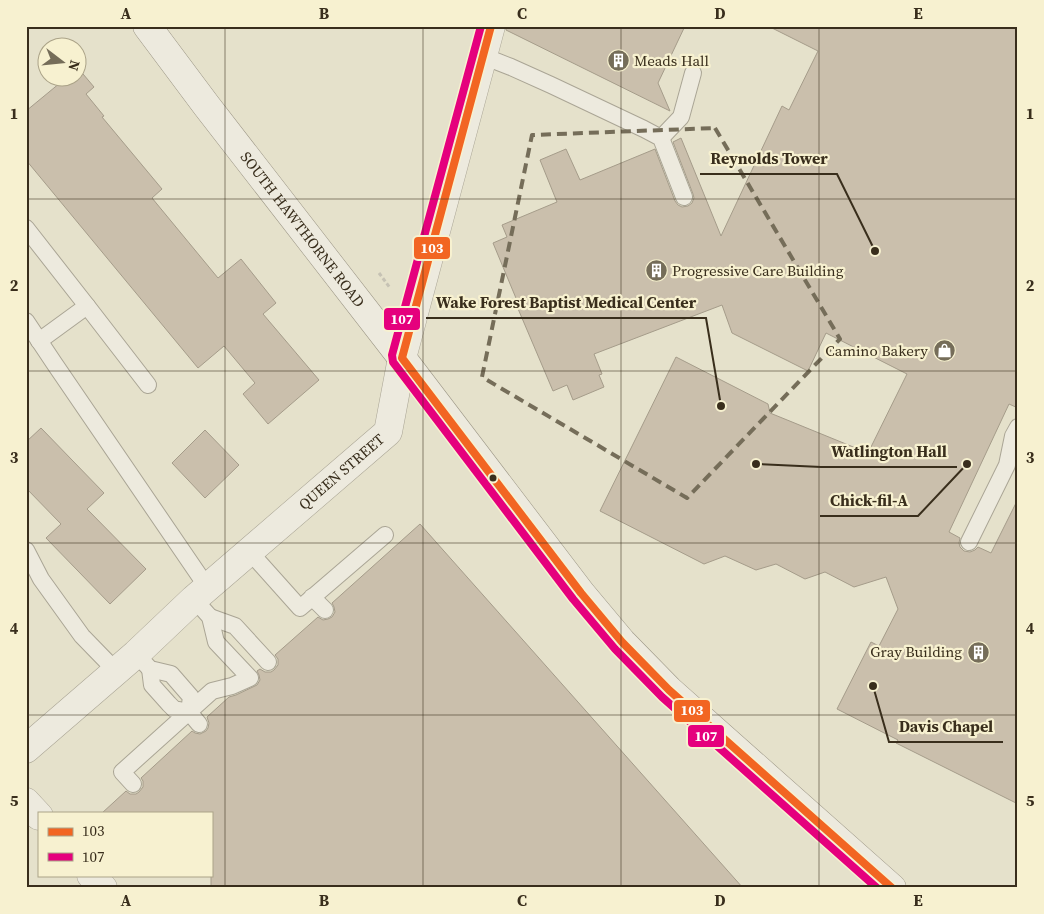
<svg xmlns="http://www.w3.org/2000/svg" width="1044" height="914" viewBox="0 0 1044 914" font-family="'Source Serif 4',serif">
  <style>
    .building { fill: #cabfac; stroke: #a59c8a }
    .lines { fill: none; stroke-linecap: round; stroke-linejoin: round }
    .service-casing { stroke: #aaa595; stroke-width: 18 }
    .minor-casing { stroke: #aaa595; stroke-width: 29 }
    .tertiary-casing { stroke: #aaa595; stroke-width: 29 }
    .secondary-casing { stroke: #9a9484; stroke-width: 29 }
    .path { stroke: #c6c2b4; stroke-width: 3; stroke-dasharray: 4 2.5; stroke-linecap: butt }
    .service { stroke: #edeade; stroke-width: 16 }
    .minor { stroke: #edeade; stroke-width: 28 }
    .tertiary { stroke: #edeade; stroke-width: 28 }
    .secondary { stroke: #edeade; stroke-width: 28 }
    .bus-1-casing { stroke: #f7f1d0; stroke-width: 11 }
    .bus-2-casing { stroke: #f7f1d0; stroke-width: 11 }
    .bus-1 { stroke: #f26522; stroke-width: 8 }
    .bus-2 { stroke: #e5007d; stroke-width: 8 }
    .marked { fill: none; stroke: #756d59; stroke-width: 4; stroke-dasharray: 10 6; stroke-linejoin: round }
    .grid { fill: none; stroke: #392e1c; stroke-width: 1; stroke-opacity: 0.55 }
    .bus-dot { fill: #392e1c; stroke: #f7f1d0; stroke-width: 2 }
    .labels { text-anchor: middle; stroke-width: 4.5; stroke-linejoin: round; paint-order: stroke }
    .poi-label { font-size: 15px; fill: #392e1c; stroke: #f7f1d0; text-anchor: start }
    .street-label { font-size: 15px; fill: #392e1c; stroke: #f7f1d0 }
    .leader { fill: none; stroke: #392e1c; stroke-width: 2 }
    .callout-dot { fill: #392e1c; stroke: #f7f1d0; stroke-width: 2 }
    .callout-label { font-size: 16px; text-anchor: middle; font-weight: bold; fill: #392e1c; stroke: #f7f1d0; stroke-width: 4.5; stroke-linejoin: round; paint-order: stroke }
    .line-badge { stroke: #f7f1d0; stroke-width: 2 }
    .badge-label { font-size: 14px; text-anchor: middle; font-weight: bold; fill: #fff }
    .neatline { fill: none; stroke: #392e1c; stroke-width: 2 }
    .grid-label { font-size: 16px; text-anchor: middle; font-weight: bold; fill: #392e1c }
  </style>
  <rect width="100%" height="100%" fill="#e5e1cb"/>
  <g class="building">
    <polygon points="506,26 685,26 658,83 670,111 506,30"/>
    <polygon points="768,26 1018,26 1018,408 1009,404 949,532 960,538 959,543 960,547 964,551 970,552 975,550 978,547 991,553 1018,499 1018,804 896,743 898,740 837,709 871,642 879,646 898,609 886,577 854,587 825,572 805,579 776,564 756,570 725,556 704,564 600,511 676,357 768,404 770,413 868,453 907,374 826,333 808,371 732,333 722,305 594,354 602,374 599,375 604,387 573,400 567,385 553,391 516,304 518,303 493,243 507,237 502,225 557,202 540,160 566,149 580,180 655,149 675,201 678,205 682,207 688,206 692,203 694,198 693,194 673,142 681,138 721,236 782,106 789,110 818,51"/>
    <polygon points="78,68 94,87 86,94 104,116 102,117 162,189 152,198 218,278 241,259 276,303 263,314 319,380 268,424 243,394 255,383 224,346 198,368 26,160 26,111 66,78 78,78"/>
    <polygon points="41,428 104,493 87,509 146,569 110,604 46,538 61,524 26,488 26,442"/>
    <polygon points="205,430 239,465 205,498 172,463"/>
    <polygon points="420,524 743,888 211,888 211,813 102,813 126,791 130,794 136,794 139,792 143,787 143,781 141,778 192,731 195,733 200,734 206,731 208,728 209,723 207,717 229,697 236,695 257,685 260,680 259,675 257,671 260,669 265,672 271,672 274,670 278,665 278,659 275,655 318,617 323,620 328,619 332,617 335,612 334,607 332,603"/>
  </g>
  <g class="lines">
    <defs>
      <g id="service">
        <polyline points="483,56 511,67 551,85 644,129 661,138 684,197"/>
        <polyline points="661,138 681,117 693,73"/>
        <polyline points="26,228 87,306 39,341"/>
        <polyline points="87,306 148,385"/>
        <polyline points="26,321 54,363 207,587"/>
        <polyline points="969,542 1007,465 1013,436 1018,427"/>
        <polyline points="26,550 41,579 82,636 116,671"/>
        <polyline points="249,551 300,608 385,535"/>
        <polyline points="312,597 325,610"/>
        <polyline points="210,617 235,626 268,662"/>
        <polyline points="136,654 150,669 171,674 191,697 189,712"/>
        <polyline points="150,669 152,685 169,704 174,709 189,712 199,724"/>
        <polyline points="133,784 122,772 212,691 232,686 250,678 216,642 210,617 194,599"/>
      </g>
      <g id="minor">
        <path id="s1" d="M26,749L136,654L194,599L388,432L402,358"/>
        <polyline points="26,802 39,816"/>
        <polyline points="91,875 103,888"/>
      </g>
      <polyline id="tertiary" points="402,358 491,26"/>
      <g id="secondary">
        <path id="s2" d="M147,26L206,105L402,358L581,593L622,642L669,690L892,888"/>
      </g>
    </defs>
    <use href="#service" class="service-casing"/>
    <use href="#minor" class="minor-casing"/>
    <use href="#tertiary" class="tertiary-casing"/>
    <use href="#secondary" class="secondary-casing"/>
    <polyline class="path" points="379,273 390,288"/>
    <use href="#service" class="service"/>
    <use href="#minor" class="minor"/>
    <use href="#tertiary" class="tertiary"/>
    <use href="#secondary" class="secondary"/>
    <defs>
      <polyline id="bus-1" points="491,26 402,358 581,593 622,642 669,690 892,888"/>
      <polyline id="bus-2" points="481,26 392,355 393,362 573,599 615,649 662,697 877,888"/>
    </defs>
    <use href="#bus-1" class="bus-1-casing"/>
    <use href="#bus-2" class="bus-2-casing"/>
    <use href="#bus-1" class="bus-1"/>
    <use href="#bus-2" class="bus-2"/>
  </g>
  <path class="marked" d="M715,128L840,339L687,498L482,377L532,135Z"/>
  <path class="grid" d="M225,26V888M423,26V888M621,26V888M819,26V888M26,199H1018M26,371H1018M26,543H1018M26,715H1018"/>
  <defs>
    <symbol id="building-disc" viewBox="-11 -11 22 22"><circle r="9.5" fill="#756d59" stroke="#f7f1d0"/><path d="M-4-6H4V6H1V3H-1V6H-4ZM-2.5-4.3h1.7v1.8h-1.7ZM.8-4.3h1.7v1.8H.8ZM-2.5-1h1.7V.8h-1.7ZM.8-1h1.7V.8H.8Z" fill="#fff"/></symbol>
    <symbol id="shop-disc" viewBox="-11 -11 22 22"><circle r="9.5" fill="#756d59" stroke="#f7f1d0"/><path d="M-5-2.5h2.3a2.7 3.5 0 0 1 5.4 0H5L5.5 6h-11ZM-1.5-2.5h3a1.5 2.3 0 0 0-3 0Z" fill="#fff"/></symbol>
  </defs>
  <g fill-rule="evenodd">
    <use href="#building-disc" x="606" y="48" width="25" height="25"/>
    <use href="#building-disc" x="644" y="258" width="25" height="25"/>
    <use href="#shop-disc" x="932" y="338" width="25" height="25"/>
    <use href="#building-disc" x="966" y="640" width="25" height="25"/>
  </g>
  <circle class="bus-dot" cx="493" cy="478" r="4.5"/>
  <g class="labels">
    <g class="poi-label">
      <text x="634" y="66">Meads Hall</text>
      <text x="672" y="276">Progressive Care Building</text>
      <text x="928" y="356" text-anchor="end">Camino Bakery</text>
      <text x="962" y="657" text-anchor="end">Gray Building</text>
    </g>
    <g class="street-label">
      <text dy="5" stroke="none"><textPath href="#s2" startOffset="256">SOUTH HAWTHORNE ROAD</textPath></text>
      <text dy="5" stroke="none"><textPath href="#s1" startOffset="420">QUEEN STREET</textPath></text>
    </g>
  </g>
  <path class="leader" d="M875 251L837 174H700M721 406L706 318H426M756 464L821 467H957M967 464L918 516H820M873 686L889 742H1003"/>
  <g class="callout-dot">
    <circle cx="875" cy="251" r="5"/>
    <circle cx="721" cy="406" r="5"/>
    <circle cx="756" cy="464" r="5"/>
    <circle cx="967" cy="464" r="5"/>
    <circle cx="873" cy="686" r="5"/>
  </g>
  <g class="callout-label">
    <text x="769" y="164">Reynolds Tower</text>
    <text x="566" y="308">Wake Forest Baptist Medical Center</text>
    <text x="889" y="457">Watlington Hall</text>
    <text x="869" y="506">Chick-fil-A</text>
    <text x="946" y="732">Davis Chapel</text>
  </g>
  <g class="line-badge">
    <rect x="413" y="236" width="38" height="24" rx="5" fill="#f26522"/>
    <rect x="383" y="307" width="38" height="24" rx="5" fill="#e5007d"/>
    <rect x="673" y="699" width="38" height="24" rx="5" fill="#f26522"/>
    <rect x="687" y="724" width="38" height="24" rx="5" fill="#e5007d"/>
  </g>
  <g class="badge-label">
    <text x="432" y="253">103</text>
    <text x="402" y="324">107</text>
    <text x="692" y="715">103</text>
    <text x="706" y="741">107</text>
  </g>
  <rect width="1044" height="914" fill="none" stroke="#f7f1d0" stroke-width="55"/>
  <rect x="38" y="812" width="175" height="65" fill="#f7f1d0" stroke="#aba388"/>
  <rect x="48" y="828" width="25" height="8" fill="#f26522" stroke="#aba388"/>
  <text x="82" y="836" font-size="15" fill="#392e1c">103</text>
  <rect x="48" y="853" width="25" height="8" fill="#e5007d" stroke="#aba388"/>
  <text x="82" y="862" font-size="15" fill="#392e1c">107</text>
  <g transform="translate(62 62) rotate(106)"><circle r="24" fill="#f7f1d0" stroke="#aba388"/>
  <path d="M0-4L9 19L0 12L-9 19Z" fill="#756d59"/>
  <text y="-8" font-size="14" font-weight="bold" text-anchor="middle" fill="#392e1c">N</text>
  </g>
  <rect x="28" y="28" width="988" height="858" class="neatline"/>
  <g class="grid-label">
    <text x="126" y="19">A</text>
    <text x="324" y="19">B</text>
    <text x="522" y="19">C</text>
    <text x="720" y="19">D</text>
    <text x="918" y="19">E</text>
    <text x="14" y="119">1</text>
    <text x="1030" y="119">1</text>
    <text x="14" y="291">2</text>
    <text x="1030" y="291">2</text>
    <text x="14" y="463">3</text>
    <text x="1030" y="463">3</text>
    <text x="14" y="634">4</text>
    <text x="1030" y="634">4</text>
    <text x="14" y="806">5</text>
    <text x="1030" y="806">5</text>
    <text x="126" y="906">A</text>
    <text x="324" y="906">B</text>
    <text x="522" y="906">C</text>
    <text x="720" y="906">D</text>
    <text x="918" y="906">E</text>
  </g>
</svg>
